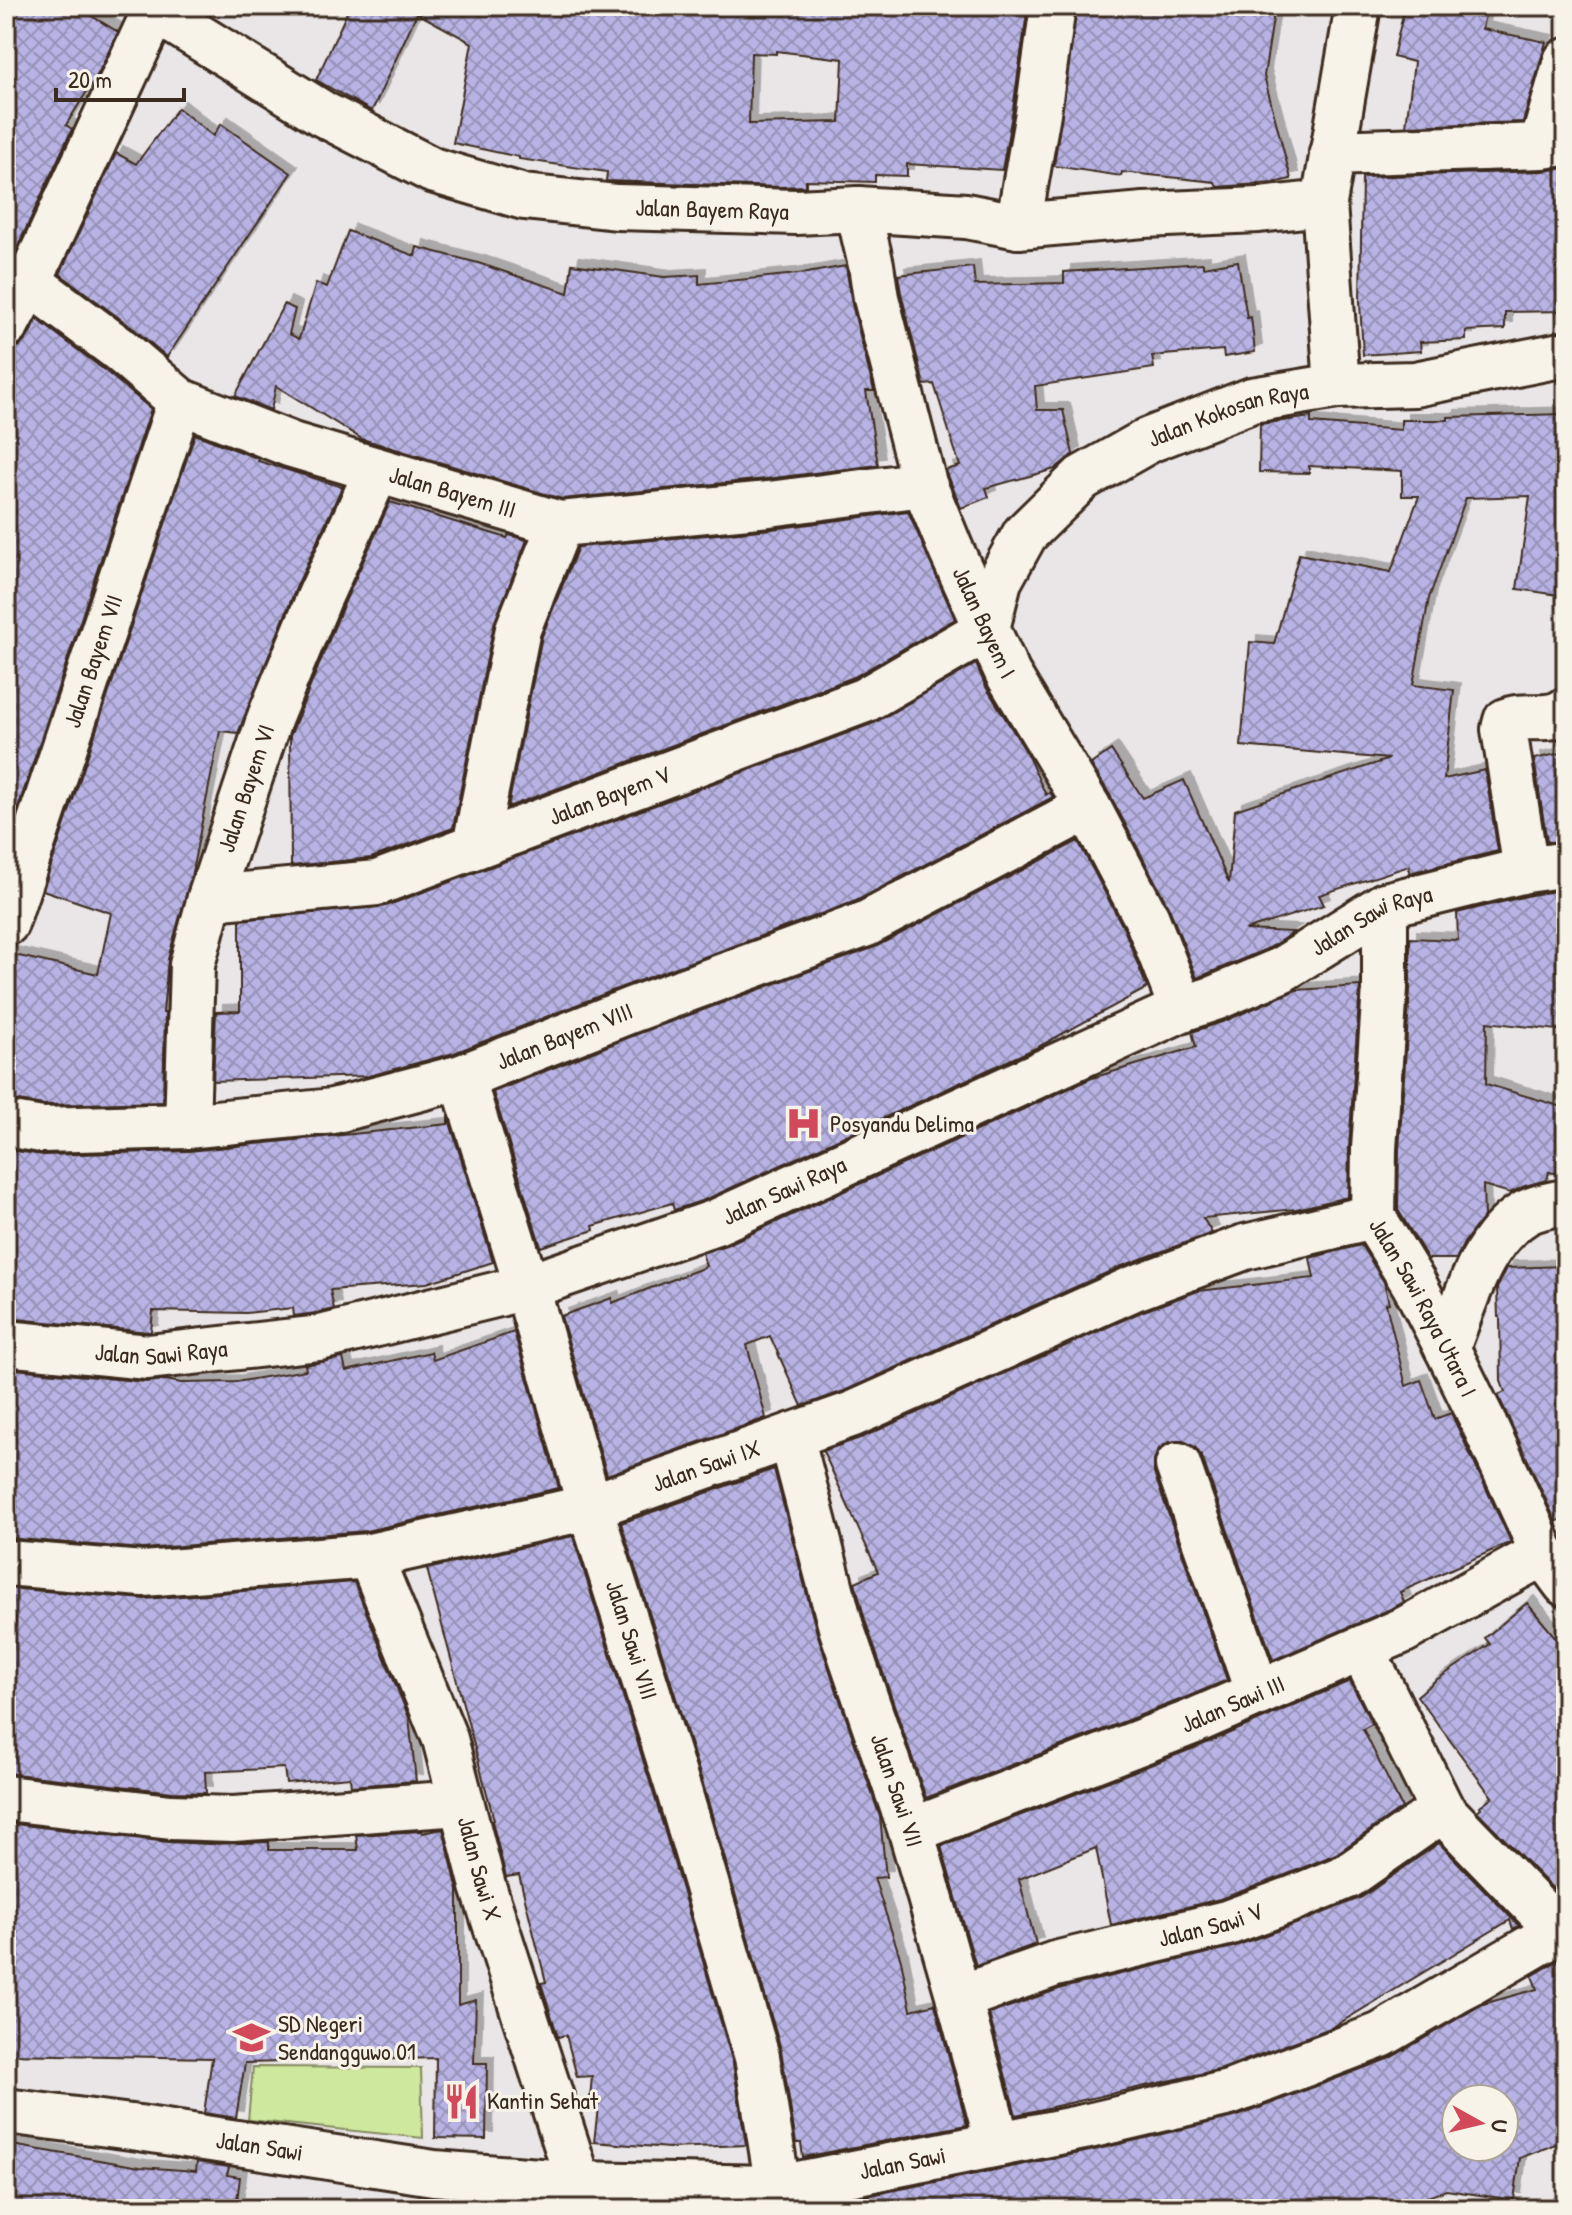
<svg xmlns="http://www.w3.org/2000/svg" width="1572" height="2215" viewBox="0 0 1572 2215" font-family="'Patrick Hand',sans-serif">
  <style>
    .green { fill: #cee89e; stroke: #84895e; stroke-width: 2 }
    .building { fill: url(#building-cross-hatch); stroke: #3b2a1e; stroke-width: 2; fill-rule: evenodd; filter: url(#shadow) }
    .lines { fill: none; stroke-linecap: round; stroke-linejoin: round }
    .minor-casing { stroke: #3b2a1e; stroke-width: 50 }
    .minor { stroke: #f7f3e8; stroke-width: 44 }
    .labels { text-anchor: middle; stroke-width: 6; stroke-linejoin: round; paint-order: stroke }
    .street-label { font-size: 24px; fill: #3b2a1e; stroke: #f7f3e8 }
    .poi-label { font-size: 24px; fill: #3b2a1e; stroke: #f7f3e8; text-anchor: start }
  </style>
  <defs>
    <pattern id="building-cross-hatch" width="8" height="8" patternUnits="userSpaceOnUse" patternTransform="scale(2)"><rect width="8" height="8" fill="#b8b3e4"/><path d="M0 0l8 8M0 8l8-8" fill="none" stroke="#9792b8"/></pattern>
    <filter id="shadow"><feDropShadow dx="7" dy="-7" stdDeviation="0" flood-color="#0004"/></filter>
  </defs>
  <rect width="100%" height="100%" fill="#eae6e7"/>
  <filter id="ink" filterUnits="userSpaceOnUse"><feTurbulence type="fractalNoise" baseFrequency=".0125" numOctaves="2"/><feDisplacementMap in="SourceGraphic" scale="16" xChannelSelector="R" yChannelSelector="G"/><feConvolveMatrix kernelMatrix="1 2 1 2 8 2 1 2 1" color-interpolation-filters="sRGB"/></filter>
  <g filter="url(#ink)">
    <polygon class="green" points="253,2067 421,2068 423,2138 248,2120"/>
    <g class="building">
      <polygon points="6,6 75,6 118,32 99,72 66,125 72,129 6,272"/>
      <path d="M350,6H1028L1013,109L1002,170L907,164V176L875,175V182L806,180V186L780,187L606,181L607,172L519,159V157L453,143L472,43L417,13L372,111L316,80ZM776,51L843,59L840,122L749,124L751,53L776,54Z"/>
      <polygon points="1077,6 1275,6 1264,76 1291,179 1273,183 1217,187 1215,182 1122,172 1121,176 1054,166"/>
      <polygon points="1405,6 1487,6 1482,29 1546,42 1523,122 1406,126 1414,62 1393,57"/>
      <polygon points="178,108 213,136 221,124 291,173 167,357 134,329 60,274 116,153 136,164"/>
      <polygon points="1566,168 1566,311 1505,312 1505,329 1466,331 1466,340 1420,342 1421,351 1363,355 1360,302 1362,177 1543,171"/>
      <polygon points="348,231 415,256 417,247 478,263 568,293 572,264 664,277 699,275 699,284 807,273 846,266 852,304 874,391 866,391 878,465 766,479 562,499 362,439 276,386 271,410 235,396 284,304 295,309 289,334 299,339 316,283 327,287"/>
      <polygon points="1238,261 1247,318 1251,317 1255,352 1224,357 1223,350 1152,356 1154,368 1035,386 1037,410 1063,410 1073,454 1055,469 986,488 989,497 961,508 946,470 960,466 934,384 924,385 901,293 898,275 973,267 975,285 1064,283 1064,272 1203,263 1203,267"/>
      <polygon points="37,319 103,369 151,409 15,817 6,815 6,350 20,346 28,337"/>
      <polygon points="1566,414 1566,596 1517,589 1530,496 1466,498 1429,598 1413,685 1454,690 1444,779 1485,770 1498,851 1409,873 1409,866 1319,895 1324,905 1245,930 1294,932 1269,948 1197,978 1169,908 1110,795 1091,764 1111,750 1143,798 1184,780 1229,883 1235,810 1389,759 1241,746 1250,642 1274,644 1299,554 1391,572 1419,496 1402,496 1402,471 1309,466 1309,473 1259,472 1260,424 1311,417 1311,423 1401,430 1401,420 1448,420 1448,417"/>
      <polygon points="195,434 259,459 258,461 342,487 296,588 238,733 220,731 191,877 168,959 163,1013 165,1013 163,1102 44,1105 6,1099 6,953 98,974 111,913 43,890"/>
      <polygon points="390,502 507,538 509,535 527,540 494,624 453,828 371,858 291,866 290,736 342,608"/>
      <polygon points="908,511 955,619 854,677 508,807 542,636 578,547 772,529"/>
      <polygon points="976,664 986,687 1025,750 1046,795 1050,792 1053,797 856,901 622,987 454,1053 369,1076 213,1081 216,1012 240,1011 240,920 386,906 874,723"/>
      <polygon points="1566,752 1566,841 1547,842 1534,759"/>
      <polygon points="1078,841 1124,929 1147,988 1040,1046 707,1199 674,1210 672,1203 593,1226 594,1230 541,1247 493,1092 640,1033 875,947"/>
      <polygon points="1556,891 1566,891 1566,1031 1487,1022 1486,1084 1566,1108 1566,1175 1549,1172 1547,1180 1525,1186 1510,1193 1483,1185 1484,1216 1464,1243 1456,1259 1428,1259 1398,1210 1399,1150 1410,990 1410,938 1458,940 1457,913 1531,895"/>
      <polygon points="1360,986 1349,1147 1348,1197 1296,1209 1203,1218 1212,1233 1122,1266 844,1391 802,1406 770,1336 747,1345 766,1418 607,1475 561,1316 612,1298 612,1303 700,1269 706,1266 702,1253 726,1245 1092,1078 1196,1047 1192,1032 1225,1021 1296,990"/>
      <polygon points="448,1116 493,1262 427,1283 330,1290 334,1309 316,1313 294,1316 293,1308 246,1313 153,1311 151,1332 148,1332 6,1318 6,1221 8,1222 9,1150 43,1155 189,1151 448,1124"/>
      <polygon points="1361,1245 1384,1282 1389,1303 1386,1304 1406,1386 1421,1380 1435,1419 1451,1413 1511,1542 1400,1592 1404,1602 1393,1608 1273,1660 1202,1457 1195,1447 1183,1441 1169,1442 1159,1449 1154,1460 1154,1473 1227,1680 1182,1699 926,1798 865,1620 855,1582 878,1572 823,1451 863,1437 1141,1312 1198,1291 1314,1278 1310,1258"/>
      <polygon points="1563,1266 1564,1315 1560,1315 1563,1395 1566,1405 1566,1517 1556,1522 1498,1395 1505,1392 1501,1381 1500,1317 1498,1317 1497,1288 1507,1268"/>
      <polygon points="514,1332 559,1488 366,1531 143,1549 6,1538 6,1453 15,1369 146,1382 166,1380 181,1383 236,1382 306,1370 305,1365 343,1358 346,1371 431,1352 433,1360"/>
      <polygon points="774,1469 817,1633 880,1817 886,1877 874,1878 901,1960 911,2010 935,2004 967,2125 803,2157 801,2143 796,2143 781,2050 703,1784 621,1523"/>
      <polygon points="573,1536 655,1798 733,2063 746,2145 669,2148 594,2142 599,2099 590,2099 592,2076 577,2077 566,2035 558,2037 541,1983 546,1982 519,1875 506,1877 492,1821 494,1820 427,1569"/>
      <polygon points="354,1582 409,1718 416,1781 351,1786 350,1777 286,1783 284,1768 205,1772 206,1793 173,1792 6,1773 6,1703 16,1617 6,1616 6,1588 145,1599"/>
      <polygon points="1527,1603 1566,1650 1566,1902 1477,1811 1481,1808 1480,1806 1492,1797 1417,1696 1436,1680 1490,1644 1485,1638"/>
      <polygon points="1350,1681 1372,1724 1363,1729 1402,1808 1336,1854 1283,1876 1220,1899 1111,1925 1096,1848 1019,1879 1036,1944 976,1966 941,1846 1202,1745"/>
      <polygon points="6,1823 168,1842 209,1844 269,1842 269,1850 358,1850 356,1835 422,1831 422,1833 443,1829 458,1890 458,2005 476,2000 474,2063 487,2063 486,2139 435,2138 436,2058 245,2063 236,2118 204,2113 212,2058 6,2054 6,1941 9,1906 6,1906"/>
      <polygon points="1439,1843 1519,1926 1513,1929 1510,1920 1333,2027 1222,2069 1016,2115 989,2014 1062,1988 1233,1947 1301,1922 1362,1897"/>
      <path d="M1566,1956V2140L1520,2158L1514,2200L1446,2190L1397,2209H811V2207L1090,2151L1238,2116L1390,2058L1483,2004L1537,1989L1532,1976ZM1456,2099H1504V2147H1456Z"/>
      <polygon points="6,2144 140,2167 196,2171 197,2162 229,2167 227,2175 240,2177 236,2209 6,2209"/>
    </g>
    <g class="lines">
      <defs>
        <g id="minor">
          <path id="s1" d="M149,6L323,114L432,170L524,197L617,207L796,212L858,209L966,216L1018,226L1144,215L1259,210L1324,203"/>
          <polyline points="1542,146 1566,61"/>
          <polyline points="1332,153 1542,146 1566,143"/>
          <path id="s2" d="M858,209L871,265L876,298L924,484L951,550L1008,674L1088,807L1147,919L1182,1009"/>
          <polyline points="1018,226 1038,113 1053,6"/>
          <path id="s3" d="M29,282L119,349L180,401L292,445L560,524L769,504L924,484"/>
          <polyline points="6,325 29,282 157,6"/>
          <polyline points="1337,386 1324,203 1358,6"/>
          <polyline points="475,846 518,629 560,524"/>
          <path d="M1526,870L1504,729L1506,721C1525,712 1549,724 1566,710"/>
          <path id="s4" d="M210,898L377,883L865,700L987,629L999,581L1025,534L1082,478L1149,440L1252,400L1337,386L1415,384L1566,354"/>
          <path id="s5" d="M1385,905V988L1374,1149L1373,1217L1414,1284L1447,1348L1481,1417L1543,1553L1566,1584"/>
          <path id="s6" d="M6,923L180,401"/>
          <path id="s7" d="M462,1077L527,1287L590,1507L679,1791L757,2057L778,2188L785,2209"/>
          <path id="s8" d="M6,1124L42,1130L187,1126L333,1111L462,1077L631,1010L866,924L1088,807"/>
          <path id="s9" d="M187,1126L192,965L210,898L270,717L319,598L377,471"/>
          <path id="s10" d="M6,1343L148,1357L320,1338L527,1287L716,1222L1182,1009L1215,998L1281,970L1385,905L1526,870L1554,866H1566"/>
          <path d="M1447,1348C1465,1303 1480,1241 1524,1214C1535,1207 1553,1204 1566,1202"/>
          <path id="s11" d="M791,1436L841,1627L911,1831L959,1998L998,2144"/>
          <polyline points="1178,1465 1258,1693"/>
          <path id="s12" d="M370,1556L445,1739L483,1886L579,2184L583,2209"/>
          <path id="s13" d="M6,1563L143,1574L370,1556L590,1507L853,1414L1132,1289L1245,1247L1373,1217"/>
          <polyline points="1362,1649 1442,1810 1559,1931"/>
          <polyline points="6,1798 171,1817 233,1819 461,1803"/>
          <path id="s14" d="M911,1831L1192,1722L1404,1630L1543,1553"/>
          <path id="s15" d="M959,1998L1055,1964L1227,1923L1292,1899L1348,1876L1442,1810"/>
          <path id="s16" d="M6,2111L139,2128L434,2173L579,2184L778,2188L1084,2127L1229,2093L1381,2035L1566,1927"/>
        </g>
      </defs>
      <use href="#minor" class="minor-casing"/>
      <use href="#minor" class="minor"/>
    </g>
  </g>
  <defs>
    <symbol id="hospital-bare" viewBox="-9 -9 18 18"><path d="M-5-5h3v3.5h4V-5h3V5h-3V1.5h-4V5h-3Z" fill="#d1495b" stroke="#f7f3e8" stroke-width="2.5" paint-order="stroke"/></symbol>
    <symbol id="school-bare" viewBox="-9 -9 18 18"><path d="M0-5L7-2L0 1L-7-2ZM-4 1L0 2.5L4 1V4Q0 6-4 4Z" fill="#d1495b" stroke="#f7f3e8" stroke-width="2.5" paint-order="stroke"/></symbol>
    <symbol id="restaurant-bare" viewBox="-9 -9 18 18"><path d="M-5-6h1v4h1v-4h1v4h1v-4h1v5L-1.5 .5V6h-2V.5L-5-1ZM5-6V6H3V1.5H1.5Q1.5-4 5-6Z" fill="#d1495b" stroke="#f7f3e8" stroke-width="2.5" paint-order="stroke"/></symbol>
  </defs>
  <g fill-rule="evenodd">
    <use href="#hospital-bare" x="778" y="1098" width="51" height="51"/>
    <use href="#school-bare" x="226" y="2012" width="51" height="51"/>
    <use href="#restaurant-bare" x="436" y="2076" width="51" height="51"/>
  </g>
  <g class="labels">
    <g class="street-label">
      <text dy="8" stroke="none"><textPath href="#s1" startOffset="612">Jalan Bayem Raya</textPath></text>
      <text dy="8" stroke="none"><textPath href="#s4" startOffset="1174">Jalan Kokosan Raya</textPath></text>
      <text dy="8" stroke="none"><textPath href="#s3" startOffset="480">Jalan Bayem III</textPath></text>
      <text dy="8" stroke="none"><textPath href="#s2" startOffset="434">Jalan Bayem I</textPath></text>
      <text dy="8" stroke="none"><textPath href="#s6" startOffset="276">Jalan Bayem VII</textPath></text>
      <text dy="8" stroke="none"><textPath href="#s9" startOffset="346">Jalan Bayem VI</textPath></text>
      <text dy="8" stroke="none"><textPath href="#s4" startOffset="416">Jalan Bayem V</textPath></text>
      <text dy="8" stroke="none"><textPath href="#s10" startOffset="1452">Jalan Sawi Raya</textPath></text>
      <text dy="8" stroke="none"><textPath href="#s8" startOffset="572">Jalan Bayem VIII</textPath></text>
      <text dy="8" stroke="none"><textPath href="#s10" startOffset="804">Jalan Sawi Raya</textPath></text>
      <text dy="8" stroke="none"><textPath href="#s5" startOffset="416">Jalan Sawi Raya Utara I</textPath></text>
      <text dy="8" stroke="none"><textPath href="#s10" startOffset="156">Jalan Sawi Raya</textPath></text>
      <text dy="8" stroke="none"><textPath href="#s13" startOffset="714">Jalan Sawi IX</textPath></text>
      <text dy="8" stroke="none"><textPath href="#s7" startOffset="588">Jalan Sawi VIII</textPath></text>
      <text dy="8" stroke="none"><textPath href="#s14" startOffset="346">Jalan Sawi III</textPath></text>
      <text dy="8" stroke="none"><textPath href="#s11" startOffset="370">Jalan Sawi VII</textPath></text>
      <text dy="8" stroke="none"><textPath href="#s12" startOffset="332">Jalan Sawi X</textPath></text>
      <text dy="8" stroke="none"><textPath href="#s15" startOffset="262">Jalan Sawi V</textPath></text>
      <text dy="8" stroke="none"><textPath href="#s16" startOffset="256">Jalan Sawi</textPath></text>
      <text dy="8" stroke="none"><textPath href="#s16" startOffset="904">Jalan Sawi</textPath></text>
    </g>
    <g class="poi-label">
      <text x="830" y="1132">Posyandu Delima</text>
      <text x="278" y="2032">SD Negeri<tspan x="278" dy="28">Sendangguwo 01</tspan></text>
      <text x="487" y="2109">Kantin Sehat</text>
    </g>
  </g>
  <rect width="1572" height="2215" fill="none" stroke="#f7f3e8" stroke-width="32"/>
  <rect x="16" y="16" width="1540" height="2183" fill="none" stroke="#3b2a1e" stroke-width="3" filter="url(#ink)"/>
  <g transform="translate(1480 2123) rotate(98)"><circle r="38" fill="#f7f3e8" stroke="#aca397" stroke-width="2"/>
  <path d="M0-6L14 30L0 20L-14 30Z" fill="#d1495b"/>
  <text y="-12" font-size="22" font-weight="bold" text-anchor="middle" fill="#3b2a1e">U</text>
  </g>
  <path d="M56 88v12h128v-12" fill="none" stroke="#3b2a1e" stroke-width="4"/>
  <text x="68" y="88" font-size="24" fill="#3b2a1e" stroke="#f7f3e8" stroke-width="6" paint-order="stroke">20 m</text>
</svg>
